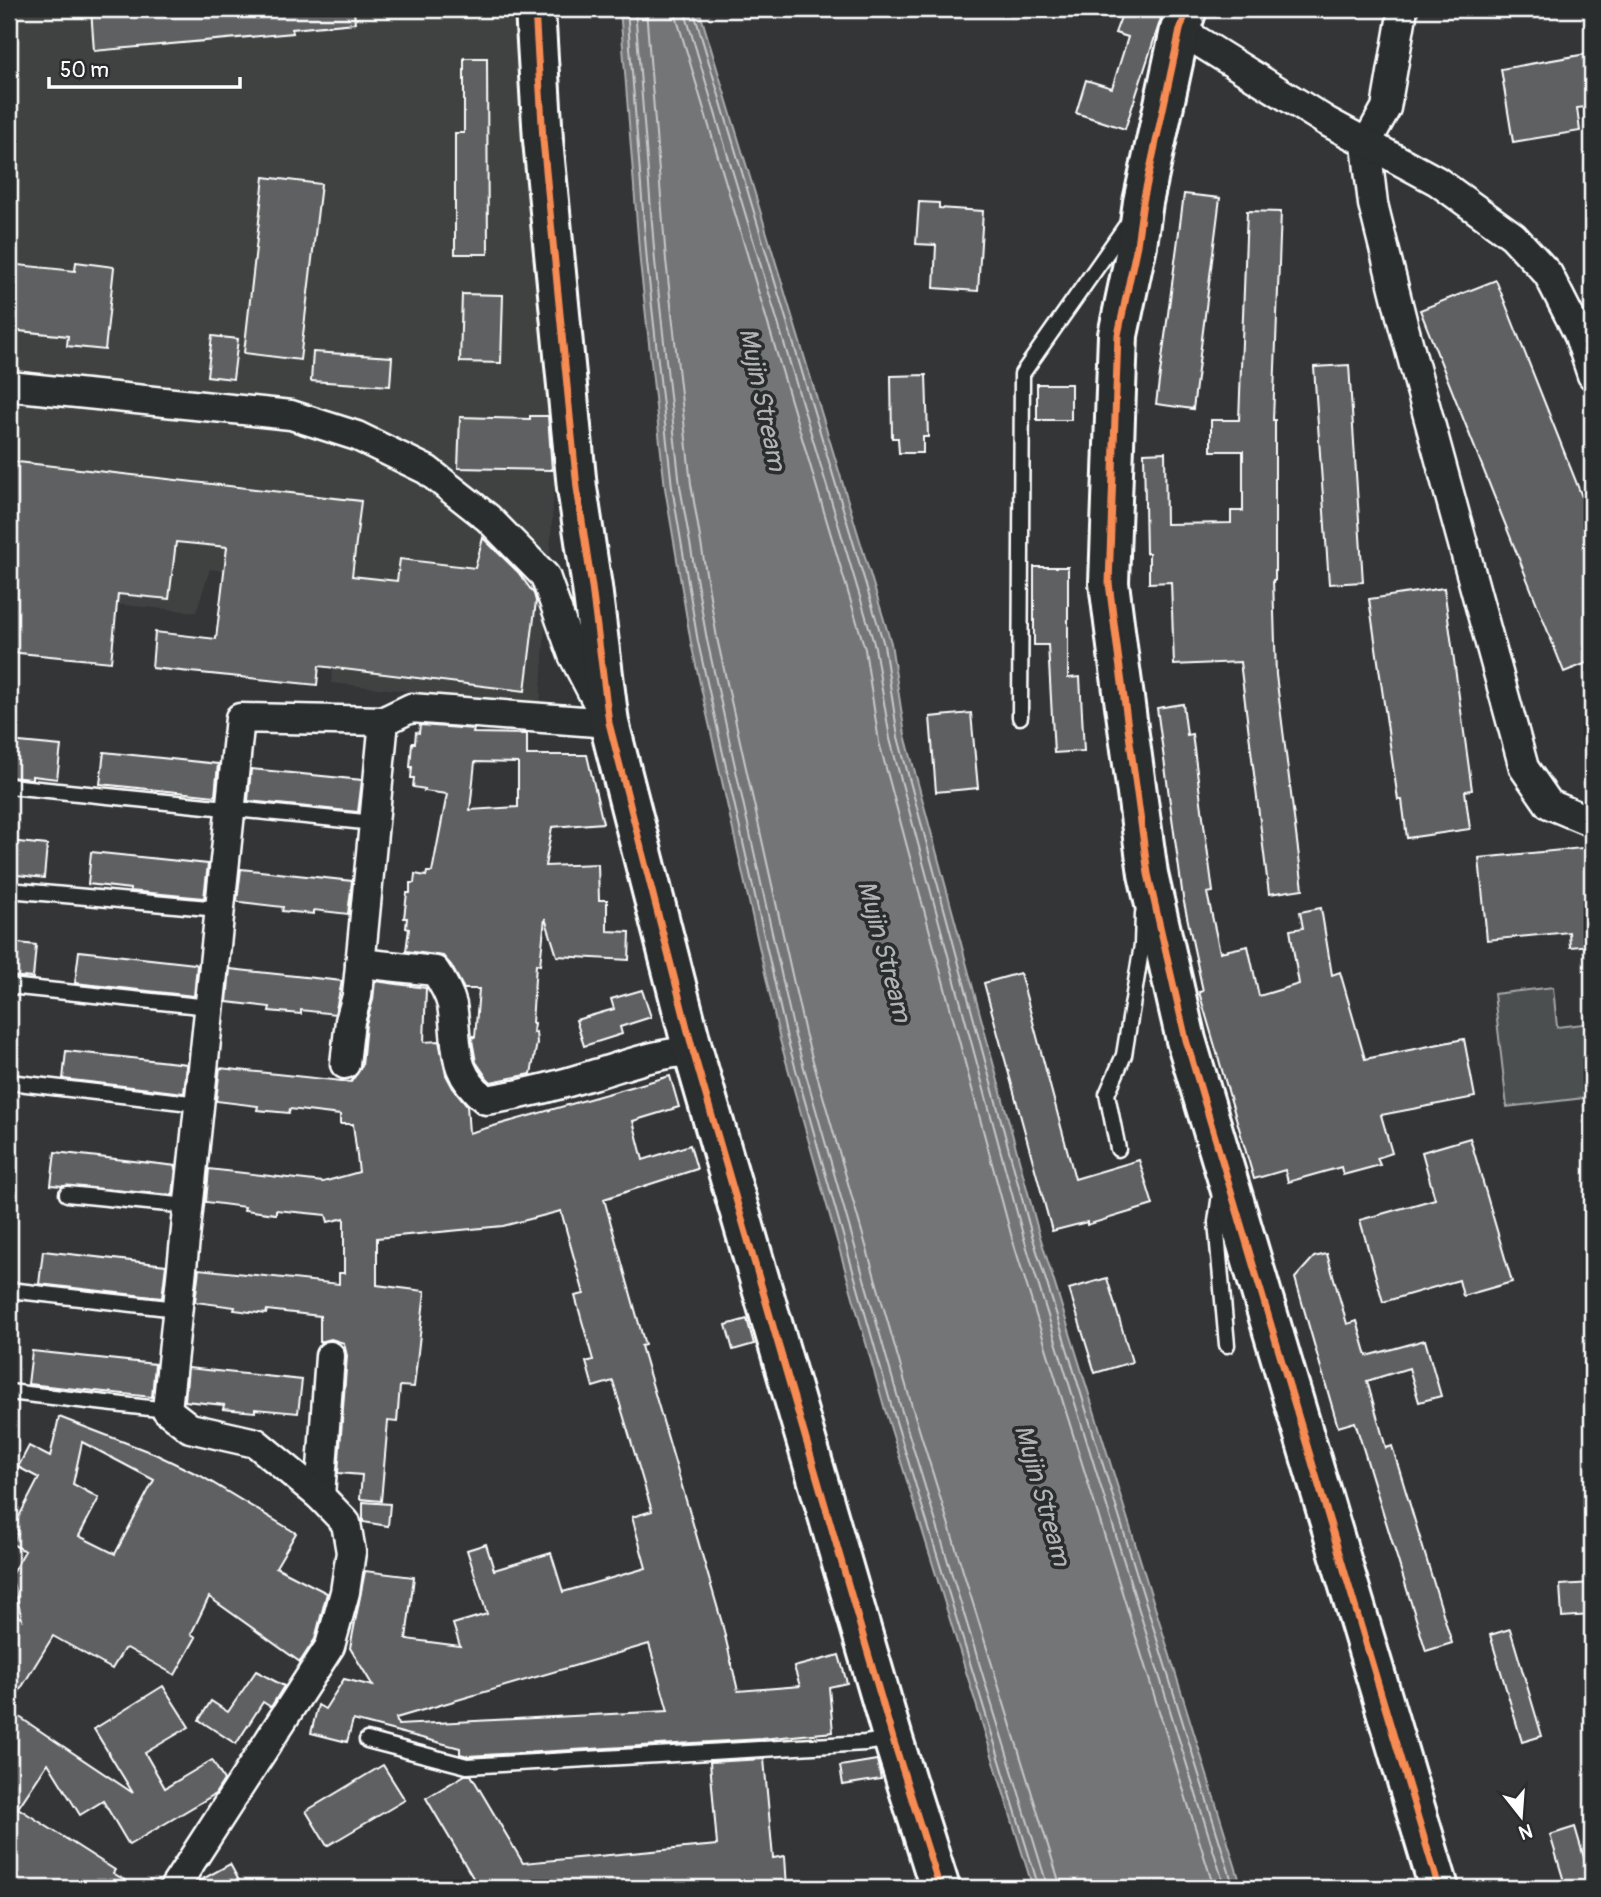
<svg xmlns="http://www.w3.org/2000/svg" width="1601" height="1897" viewBox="0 0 1601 1897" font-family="Pangolin,sans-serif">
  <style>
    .built { fill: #404243 }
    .green { fill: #4c4f50; stroke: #a6a7a8; stroke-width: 2 }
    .water { fill: #737576; stroke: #abacad; stroke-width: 2 }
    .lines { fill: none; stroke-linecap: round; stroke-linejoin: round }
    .shore { stroke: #c7c8c8; stroke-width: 2 }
    .building { fill: #5f6162; stroke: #fff; stroke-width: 2; fill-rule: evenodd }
    .lane-casing { stroke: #fff; stroke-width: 19 }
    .street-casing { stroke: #fff; stroke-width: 33 }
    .secondary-casing { stroke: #fff; stroke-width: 44 }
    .lane { stroke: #2a2d2e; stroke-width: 14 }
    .street { stroke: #2a2d2e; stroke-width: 28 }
    .secondary { stroke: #2a2d2e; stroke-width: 38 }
    .cycleway-casing { stroke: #2a2d2e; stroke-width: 11 }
    .cycleway { stroke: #f68b52; stroke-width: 7 }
    .labels { text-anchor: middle; stroke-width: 7; stroke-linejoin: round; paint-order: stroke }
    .water-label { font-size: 26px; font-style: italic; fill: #b2b3b4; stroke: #2a2d2e }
  </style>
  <rect width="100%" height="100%" fill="#333536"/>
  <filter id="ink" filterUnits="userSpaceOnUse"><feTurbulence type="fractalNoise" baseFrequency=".0143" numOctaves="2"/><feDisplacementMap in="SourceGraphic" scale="14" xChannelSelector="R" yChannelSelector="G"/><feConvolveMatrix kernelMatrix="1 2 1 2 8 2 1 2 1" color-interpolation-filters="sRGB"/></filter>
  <g filter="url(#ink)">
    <polygon class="built" points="9,9 517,9 559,413 540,705 331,683 342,587 210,569 196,612 9,594"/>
    <polygon class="green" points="1553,987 1557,1027 1592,1023 1592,1097 1507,1107 1494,994"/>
    <polygon class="water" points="620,9 699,9 891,643 905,735 1038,1230 1242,1888 1033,1888 885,1410 780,1040 691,643 665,488 640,262"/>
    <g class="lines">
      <g class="shore">
        <polyline points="627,9 647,262 672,487 698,642 787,1038 892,1408 1039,1888"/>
        <polyline points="635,9 655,261 680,486 707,640 795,1036 900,1405 1048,1888"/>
        <polyline points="646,9 666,260 691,484 717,638 805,1033 911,1403 1058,1878 1059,1888"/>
        <polyline points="674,9 865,649 879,742 1012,1238 1214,1888"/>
        <polyline points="684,9 875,647 890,739 1023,1235 1225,1888"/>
        <polyline points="693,9 884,645 898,737 1031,1232 1234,1888"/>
      </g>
    </g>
    <g class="building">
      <polygon points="91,9 354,9 355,23 292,29 293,33 94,51"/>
      <polygon points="1124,9 1164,9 1125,129 1076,113 1086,80 1112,88 1128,37 1115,33"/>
      <polygon points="1592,53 1592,106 1577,108 1580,131 1513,142 1501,69"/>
      <polygon points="464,58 487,58 488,254 455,254 455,133 464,133"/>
      <polygon points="264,177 321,184 300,360 244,353"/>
      <polygon points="1184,194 1220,198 1193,409 1156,404"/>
      <polygon points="919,202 939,203 939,208 983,211 978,291 934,288 936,245 916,244"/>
      <polygon points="1247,211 1281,212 1273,420 1275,420 1275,580 1273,580 1276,675 1303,889 1269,894 1240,662 1174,665 1171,582 1149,583 1149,553 1146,553 1144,453 1165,452 1166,524 1231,523 1231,511 1243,511 1243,451 1211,451 1211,420 1239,420"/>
      <polygon points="76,262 114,267 105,350 67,346 68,336 9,330 9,264 75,271"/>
      <polygon points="1496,280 1592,522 1592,661 1564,672 1420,310"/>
      <polygon points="462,294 503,295 501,363 460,362"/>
      <polygon points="212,336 238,339 233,379 207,376"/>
      <polygon points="313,352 392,357 390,386 311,381"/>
      <polygon points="1349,365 1363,582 1329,584 1314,367"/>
      <polygon points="926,375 928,437 923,437 923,453 899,453 898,438 892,438 891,376"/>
      <rect x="1037" y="384" width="34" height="36"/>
      <polygon points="530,416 548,416 552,470 458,468 460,417 530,419"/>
      <polygon points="9,461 361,501 352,576 397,581 400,559 475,568 483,538 518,572 534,594 536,601 525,691 319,666 317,685 152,668 155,632 216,639 227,547 176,542 169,599 118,594 111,662 9,652"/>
      <polygon points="1034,567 1068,567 1068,678 1080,677 1084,751 1054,753 1048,645 1034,645"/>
      <polygon points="1444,588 1472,790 1465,791 1470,829 1407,838 1402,800 1398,800 1369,599"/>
      <polygon points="1183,704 1187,735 1192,734 1213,892 1207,893 1220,952 1248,946 1259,996 1299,984 1290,930 1303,928 1300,912 1321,908 1332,975 1340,972 1365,1059 1464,1039 1475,1097 1381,1115 1392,1153 1377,1158 1380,1165 1343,1175 1341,1167 1288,1182 1285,1170 1254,1179 1199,992 1203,991 1183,898 1157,708"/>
      <polygon points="971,713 978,788 936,792 930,717"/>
      <path d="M420,725L474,729L473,733L527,734V755H587L603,823L552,827L545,866L598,864L599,900H607V931L630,932L629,960L557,956L545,918L540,965L536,964L532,1023H534L533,1033L536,1032L537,1043L531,1074L491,1082L487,1078L476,1062L472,1040L473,1036L475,1037L479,989H464L451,965L443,956L406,951L409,929L406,928L407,918H404L407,893H410V883H414L415,874L426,876L427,872H432L447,794L424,791L425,789L413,787L414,778H411L412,767H410L412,743H415L416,732L419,733ZM475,762L518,763V807L470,810Z"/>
      <polygon points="9,741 61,746 57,779 32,776 32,779 9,777"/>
      <polygon points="104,752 218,764 215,796 100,784"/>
      <polygon points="251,769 362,780 358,812 248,801"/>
      <polygon points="9,841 47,845 44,878 9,874"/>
      <polygon points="1592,847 1592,945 1570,947 1569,932 1487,940 1479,858"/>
      <polygon points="91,852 208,864 204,898 130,891 130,889 88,884"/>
      <polygon points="241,869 352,881 348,914 314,910 314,914 282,911 283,907 240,902 237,901"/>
      <polygon points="9,942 36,945 33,978 9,976"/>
      <polygon points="79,951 195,964 197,965 194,996 75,983"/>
      <polygon points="230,969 342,981 335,1014 301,1010 301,1014 269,1011 270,1007 227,1002"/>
      <polygon points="1020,973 1075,1179 1139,1160 1153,1205 1087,1225 1087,1222 1052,1231 984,983"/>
      <path d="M375,981L426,988L424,1042L439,1041L446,1075L453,1088L467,1105L469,1133L670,1076L679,1107L633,1121L643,1160L690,1145L697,1169L604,1199L645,1345L641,1346L722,1623L738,1691L800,1686L794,1667L839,1655L847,1683L829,1687L833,1732L762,1739L468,1756L460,1754V1748L353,1720L347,1742L311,1733L318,1705L325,1709L344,1679L373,1686L350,1648L365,1571L414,1577L406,1639L460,1646L453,1624L487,1614L467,1550L486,1544L494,1570L551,1553L563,1592L646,1568L632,1517L652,1511L613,1381L593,1387L586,1362L593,1360L575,1296L584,1294L561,1211L503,1226L377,1238V1285L425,1291L414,1387L400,1386L397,1422L388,1421L381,1501L360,1499L362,1475L338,1473L347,1356L344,1343L331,1339L320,1342V1316L267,1310L266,1314L234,1310L235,1307L195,1302L199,1269L339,1284V1273H344V1218L328,1222L326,1215L276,1210V1214L244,1210L245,1207L206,1202L209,1169L323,1182L359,1172L353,1124H340V1115L290,1109L289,1113L257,1110L258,1106L216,1101L220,1068L351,1082L362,1066L366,1024L373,1000ZM649,1644L668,1711L398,1725L396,1718Z"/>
      <polygon points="642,990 651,1017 620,1027 622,1034 584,1046 576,1020 614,1009 611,999"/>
      <polygon points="66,1051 187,1064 184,1093 63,1079"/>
      <polygon points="1470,1138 1512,1282 1463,1296 1459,1280 1383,1302 1360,1220 1435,1199 1422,1152"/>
      <polygon points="55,1152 176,1166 173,1195 51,1185"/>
      <polygon points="43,1251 166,1265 162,1298 39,1284"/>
      <polygon points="1327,1254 1347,1324 1357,1321 1367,1356 1425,1340 1441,1396 1419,1402 1409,1368 1367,1381 1386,1448 1392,1446 1452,1643 1426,1651 1355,1422 1338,1427 1295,1278 1314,1257"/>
      <polygon points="1107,1278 1132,1362 1095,1373 1069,1289"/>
      <polygon points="747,1319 754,1344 733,1350 726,1325"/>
      <polygon points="32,1351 155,1364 152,1397 28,1384"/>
      <polygon points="188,1368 302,1380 298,1413 255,1409 255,1412 223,1409 224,1405 185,1401"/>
      <path d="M59,1417L155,1454L201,1476L296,1533L276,1567L327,1593L315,1639L300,1662L209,1597L191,1634L196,1637L175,1675L127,1648L124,1649L112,1669L53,1636L9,1708V1610L22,1619L11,1575L25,1551L12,1544L19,1531L13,1528L39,1478L18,1467L29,1446L50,1457ZM82,1442L154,1480L115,1554L79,1536L99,1498L73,1484Z"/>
      <polygon points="363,1502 390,1504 388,1526 363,1522"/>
      <polygon points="1592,1583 1592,1615 1562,1617 1560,1585"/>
      <polygon points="1510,1629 1542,1736 1522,1742 1490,1635"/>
      <polygon points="256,1671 284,1686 271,1707 263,1702 236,1744 199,1720 211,1701 228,1712"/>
      <polygon points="163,1686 189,1727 145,1753 165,1788 212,1760 224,1780 215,1794 129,1845 103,1801 80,1815 48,1763 18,1808 115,1870 113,1873 138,1888 9,1888 9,1710 133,1793 94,1729"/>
      <polygon points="764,1759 773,1858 785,1856 787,1888 479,1888 426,1798 465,1775 471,1775 523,1863 717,1845 710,1762"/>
      <polygon points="877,1760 881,1779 843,1785 840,1766"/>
      <polygon points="383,1765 405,1800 327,1846 306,1811"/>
      <polygon points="1575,1827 1592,1885 1592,1888 1566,1888 1550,1835"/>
      <polygon points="230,1864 243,1888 194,1888 199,1881"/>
    </g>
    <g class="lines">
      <defs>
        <g id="lane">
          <polyline points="1020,717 1022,374 1130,220"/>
          <polyline points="9,786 374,823"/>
          <polyline points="9,890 219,909"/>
          <polyline points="9,986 209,1007"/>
          <polyline points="9,1082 199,1104"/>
          <polyline points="1118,1149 1107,1094 1124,1055 1142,945 1143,913"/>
          <polyline points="67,1194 188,1206"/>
          <polyline points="1220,1194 1216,1222 1227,1345"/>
          <polyline points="9,1290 177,1309"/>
          <polyline points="9,1392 167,1410"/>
          <polyline points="367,1740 467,1766 865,1743 891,1739"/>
        </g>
        <g id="street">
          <polyline points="1403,9 1386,108 1366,144 1373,204 1403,324 1524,768 1549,804 1592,822"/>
          <polyline points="1180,30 1326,121 1437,181 1513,236 1548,274 1578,333 1592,375"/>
          <polyline points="9,386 291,415 357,436 427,470 488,518 545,576 573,655 601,709"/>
          <path d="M360,963L435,971C442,981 449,993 452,1005C459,1046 449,1070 486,1100C521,1095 557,1086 592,1075C626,1065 657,1053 693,1051"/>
          <polyline points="345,1064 350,1021 357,996 384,721"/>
          <polyline points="320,1496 330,1356"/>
          <polyline points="174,1888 330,1646 345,1592 351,1552 346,1523 320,1496 256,1443 190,1428 167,1410 240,718 384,721 411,708 609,723"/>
        </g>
        <g id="secondary">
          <polyline points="535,9 543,140 577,488 592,587 609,723 693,1051 893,1739 940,1888"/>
          <polyline points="1187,9 1180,30 1143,202 1137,245 1118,335 1109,583 1118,654 1148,874 1186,1040 1439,1888"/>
        </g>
      </defs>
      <use href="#lane" class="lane-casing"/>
      <use href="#street" class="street-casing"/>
      <use href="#secondary" class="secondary-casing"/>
      <use href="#lane" class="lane"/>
      <use href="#street" class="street"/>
      <use href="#secondary" class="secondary"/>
      <defs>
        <g id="cycleway">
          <polyline points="535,9 543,140 577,488 592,587 609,723 693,1051 893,1739 940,1888"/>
          <polyline points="1187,9 1180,30 1143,202 1137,245 1118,335 1109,583 1118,654 1148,874 1186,1040 1439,1888"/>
        </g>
      </defs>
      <use href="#cycleway" class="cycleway-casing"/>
      <use href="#cycleway" class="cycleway"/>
    </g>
  </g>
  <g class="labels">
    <g class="water-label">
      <text transform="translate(763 399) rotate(78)" y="9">Mujin Stream</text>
      <text transform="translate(885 951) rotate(75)" y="9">Mujin Stream</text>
      <text transform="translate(1043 1495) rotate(74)" y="9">Mujin Stream</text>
    </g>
  </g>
  <rect width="1601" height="1897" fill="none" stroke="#2a2d2e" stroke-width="35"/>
  <rect x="18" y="18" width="1566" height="1862" fill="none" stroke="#fff" stroke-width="2.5" filter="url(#ink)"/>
  <g transform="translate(1521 1816) rotate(163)" stroke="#2a2d2e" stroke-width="5" paint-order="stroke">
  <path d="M0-5L12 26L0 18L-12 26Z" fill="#ffffff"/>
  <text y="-10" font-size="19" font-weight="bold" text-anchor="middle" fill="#ffffff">N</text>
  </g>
  <path d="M49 77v10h191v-10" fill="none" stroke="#ffffff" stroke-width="3.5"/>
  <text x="60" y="77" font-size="21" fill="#ffffff" stroke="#2a2d2e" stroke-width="5" paint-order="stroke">50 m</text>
</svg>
